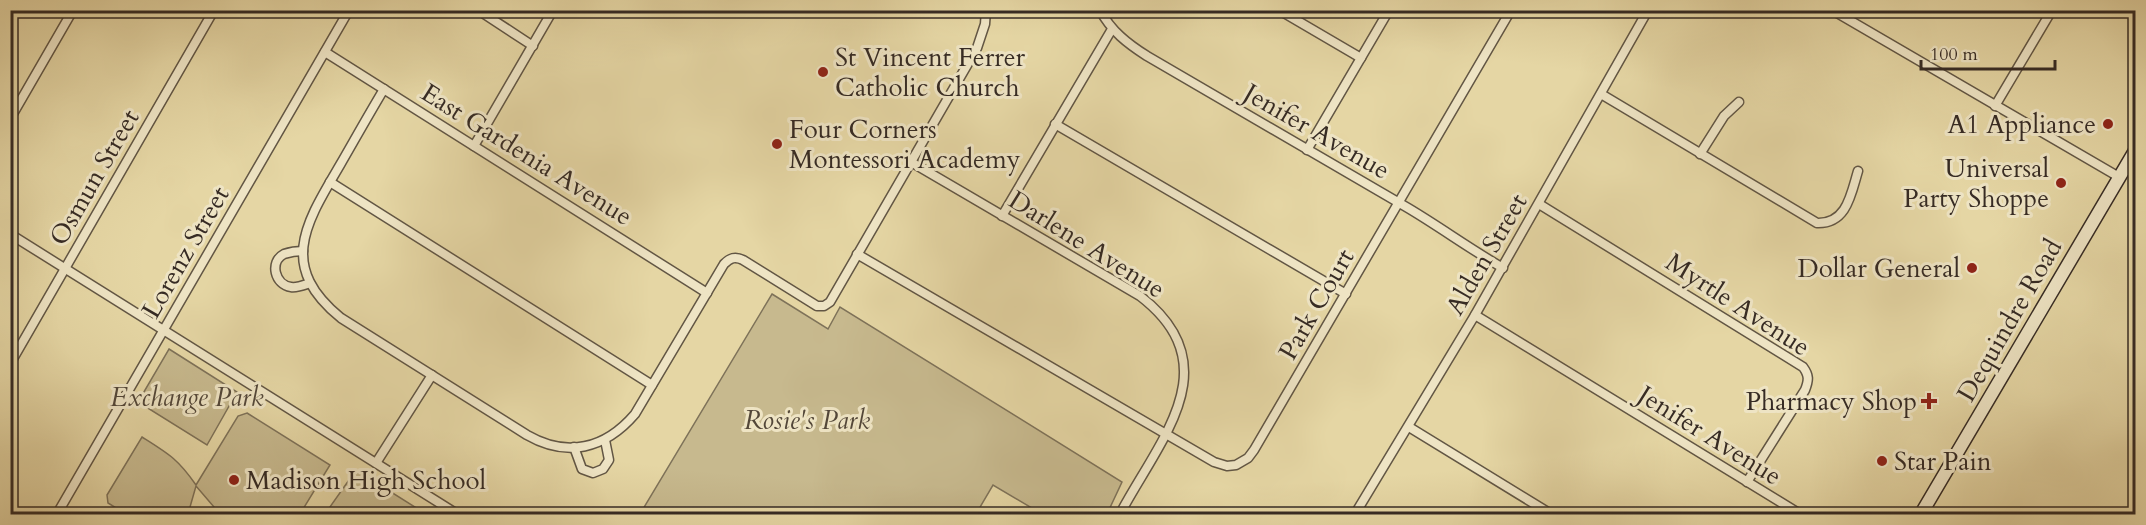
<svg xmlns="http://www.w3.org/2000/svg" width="2146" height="525" viewBox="0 0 2146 525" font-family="Cardo,serif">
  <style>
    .green { fill: #c7b98e; stroke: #7e7259; stroke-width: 1.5 }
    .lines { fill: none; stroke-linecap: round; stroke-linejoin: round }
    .minor-casing { stroke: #625644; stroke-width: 11 }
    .secondary-casing { stroke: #362b24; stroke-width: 15 }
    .minor { stroke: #eee4c4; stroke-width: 8 }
    .secondary { stroke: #eee4c4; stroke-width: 12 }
    .poi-dot { fill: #8f2418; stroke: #eee4c4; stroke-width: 2 }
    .labels { text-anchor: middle; stroke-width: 6; stroke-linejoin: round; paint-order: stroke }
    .poi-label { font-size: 26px; fill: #362b24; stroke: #eee4c4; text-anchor: start }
    .street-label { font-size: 26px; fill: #362b24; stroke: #eee4c4 }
    .park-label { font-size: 26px; font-style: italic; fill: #534739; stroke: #eee4c4 }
  </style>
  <rect width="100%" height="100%" fill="#e5d6a4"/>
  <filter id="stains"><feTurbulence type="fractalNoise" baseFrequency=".00333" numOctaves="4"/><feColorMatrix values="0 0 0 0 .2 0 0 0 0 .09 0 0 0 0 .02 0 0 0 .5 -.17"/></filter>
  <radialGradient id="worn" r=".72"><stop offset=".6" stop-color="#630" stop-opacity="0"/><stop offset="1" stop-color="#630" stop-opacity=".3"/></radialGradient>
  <g class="green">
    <polygon points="772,294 828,329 840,307 1122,482 1107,514 1042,514 993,485 976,514 640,514"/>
    <polygon points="169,349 237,392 207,445 138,402"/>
    <path d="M247,413L330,465L300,514H220L196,486L188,514H126L108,503L107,495L142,437C169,454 178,459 196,485L238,416Z"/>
    <polygon points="356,470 426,514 325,514"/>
  </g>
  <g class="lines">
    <defs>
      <g id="minor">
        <polyline points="478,10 533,46"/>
        <path d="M1100,10C1111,31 1128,44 1147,56L1408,208C1440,227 1470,249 1503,268"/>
        <polyline points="1279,10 1361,58"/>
        <polyline points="1832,10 2119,177"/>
        <polyline points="325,52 707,293"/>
        <path d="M384,89C369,114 355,139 340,165C306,223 277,266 341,318L527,435C567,458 605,449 635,414L724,264C730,258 735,256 743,260L817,306H824L830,302L977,48L985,24L986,10"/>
        <path d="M1601,94L1817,223C1847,224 1851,194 1858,171"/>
        <polyline points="1995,106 2052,10"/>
        <polyline points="10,119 73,10"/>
        <polyline points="1055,124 1346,294"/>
        <polyline points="474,146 553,10"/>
        <polyline points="1307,150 1389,10"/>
        <polyline points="1700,154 1724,116 1739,102"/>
        <path d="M911,162L1140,296C1231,366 1159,440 1120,514"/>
        <polyline points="330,182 652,385"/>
        <path d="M1539,204L1803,367C1809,375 1809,380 1805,390L1747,482"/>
        <polyline points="1002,216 1112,29"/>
        <polyline points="10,234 457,514"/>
        <path d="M303,251C297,251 290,252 284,254C269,262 275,285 291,287C297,288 304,285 310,283"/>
        <polyline points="857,254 1214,462 1227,466 1236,465 1248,458 1254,450 1511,10"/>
        <polyline points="1475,315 1800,514"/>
        <polyline points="10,364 214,10"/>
        <polyline points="1409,427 1551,514"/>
        <polyline points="574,447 582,469 593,473 603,469 609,460 605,440"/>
        <polyline points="376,463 432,375"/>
        <polyline points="57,514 349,10"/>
        <polyline points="1355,514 1475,315 1648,10"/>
      </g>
      <polyline id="secondary" points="1921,514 2136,149"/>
    </defs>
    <use href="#minor" class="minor-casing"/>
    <use href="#secondary" class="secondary-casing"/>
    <use href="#minor" class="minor"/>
    <use href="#secondary" class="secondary"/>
  </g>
  <g class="poi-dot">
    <circle cx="823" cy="72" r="6"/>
    <circle cx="2108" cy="124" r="6"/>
    <circle cx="777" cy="144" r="6"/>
    <circle cx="2061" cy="183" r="6"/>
    <circle cx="1972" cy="268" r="6"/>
    <path d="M1926 392h6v6h6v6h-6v6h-6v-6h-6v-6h6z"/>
    <circle cx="1882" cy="461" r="6"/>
    <circle cx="234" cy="480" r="6"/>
  </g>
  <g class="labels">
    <g class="poi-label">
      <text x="835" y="66">St Vincent Ferrer<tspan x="835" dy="30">Catholic Church</tspan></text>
      <text x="2096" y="133" text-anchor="end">A1 Appliance</text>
      <text x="789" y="138">Four Corners<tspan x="789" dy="30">Montessori Academy</tspan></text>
      <text x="2049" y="177" text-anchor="end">Universal<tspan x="2049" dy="30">Party Shoppe</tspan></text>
      <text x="1960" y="277" text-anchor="end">Dollar General</text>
      <text x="1917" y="410" text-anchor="end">Pharmacy Shop</text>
      <text x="1894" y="470">Star Pain</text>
      <text x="246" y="489">Madison High School</text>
    </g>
    <g class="street-label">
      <text transform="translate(1317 131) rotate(30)" y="9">Jenifer Avenue</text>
      <text transform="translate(527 154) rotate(32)" y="9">East Gardenia Avenue</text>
      <text transform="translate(94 177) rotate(-60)" y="9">Osmun Street</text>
      <text transform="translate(1087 244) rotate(32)" y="9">Darlene Avenue</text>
      <text transform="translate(185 252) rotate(-60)" y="9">Lorenz Street</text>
      <text transform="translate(1486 254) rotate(-60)" y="9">Alden Street</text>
      <text transform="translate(1316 304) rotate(-60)" y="9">Park Court</text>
      <text transform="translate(1738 304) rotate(33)" y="9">Myrtle Avenue</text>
      <text transform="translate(2009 320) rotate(-60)" y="9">Dequindre Road</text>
      <text transform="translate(1710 435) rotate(32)" y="9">Jenifer Avenue</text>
    </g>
    <g class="park-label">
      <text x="187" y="406">Exchange Park</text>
      <text x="807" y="429">Rosie's Park</text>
    </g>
  </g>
  <rect width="2146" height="525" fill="none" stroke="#e5d6a4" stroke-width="36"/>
  <rect x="12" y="12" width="2122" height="501" fill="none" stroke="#362b24" stroke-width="3"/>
  <rect x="18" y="18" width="2110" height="489" fill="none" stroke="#362b24" stroke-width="1.5"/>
  <path d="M1921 60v9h134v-9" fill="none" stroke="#362b24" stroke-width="3"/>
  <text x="1930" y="60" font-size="18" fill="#362b24" stroke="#eee4c4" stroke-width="4.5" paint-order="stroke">100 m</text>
  <rect width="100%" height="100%" filter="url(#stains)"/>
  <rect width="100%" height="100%" fill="url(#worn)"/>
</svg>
